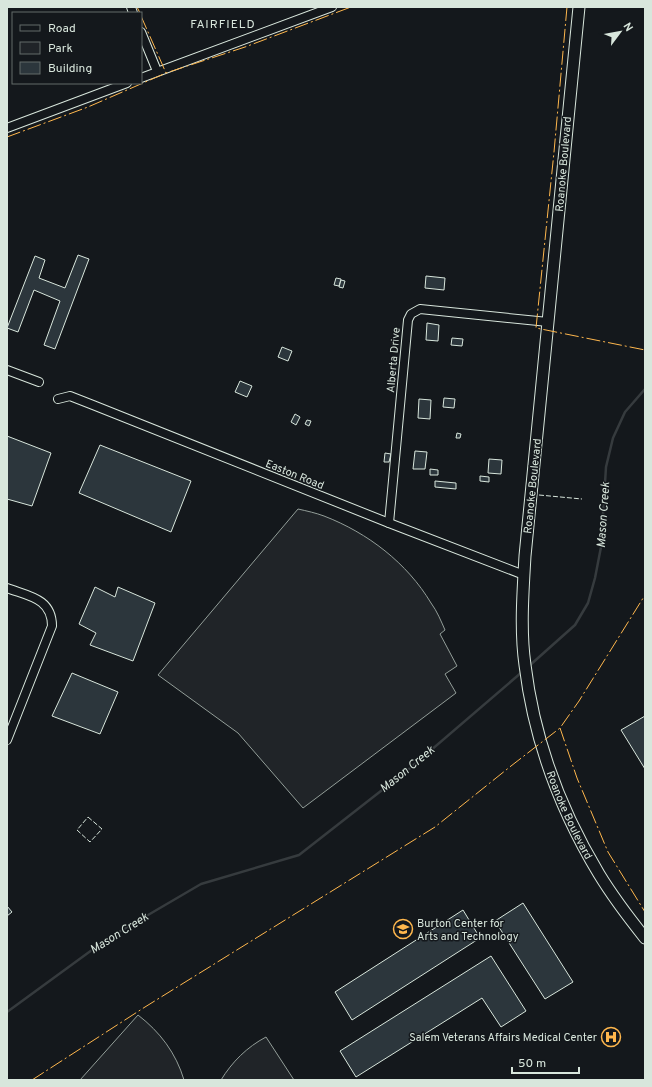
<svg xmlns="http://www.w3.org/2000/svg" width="652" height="1087" viewBox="0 0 652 1087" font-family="Overpass,sans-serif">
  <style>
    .green { fill: #202428; stroke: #939e99 }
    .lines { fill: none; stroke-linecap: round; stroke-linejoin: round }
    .stream { stroke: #363b3e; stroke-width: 2.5 }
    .building { fill: #2c363c; stroke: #d8e6dc }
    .street-casing { stroke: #d8e6dc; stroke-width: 10 }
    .secondary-casing { stroke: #d8e6dc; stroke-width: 13 }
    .street { stroke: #14181c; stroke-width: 8 }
    .secondary { stroke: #14181c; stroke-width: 11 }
    .fence { stroke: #d8e6dc; stroke-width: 1; stroke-dasharray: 5 2; stroke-linecap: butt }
    .power { stroke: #ffb74d; stroke-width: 1; stroke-dasharray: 14 3 2 3; stroke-linecap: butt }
    .labels { text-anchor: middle; stroke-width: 3; stroke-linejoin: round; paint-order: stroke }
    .street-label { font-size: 11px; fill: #d8e6dc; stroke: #14181c }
    .poi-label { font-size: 11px; fill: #d8e6dc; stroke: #14181c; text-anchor: start }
    .neighbourhood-label { font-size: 12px; letter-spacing: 1px; fill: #d8e6dc; stroke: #14181c }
    .water-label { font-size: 12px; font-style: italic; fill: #d8e6dc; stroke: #14181c }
  </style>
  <rect width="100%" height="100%" fill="#14181c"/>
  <g class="green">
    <path d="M298,509C307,511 316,513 324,516C368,533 407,563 431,603C437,611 441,621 445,630L440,634L457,666L445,674L456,693L303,808L238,733L158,675Z"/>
    <path d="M138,1015C160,1032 176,1053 184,1080H80Z"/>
    <path d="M266,1037L294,1080H221C232,1062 247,1047 266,1037Z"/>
  </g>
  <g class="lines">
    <g class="stream">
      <polyline points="529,666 575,625 588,603 595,578 601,547 606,467 613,438 625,412 645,389"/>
      <polyline points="7,1012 107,939 201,884 299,855 409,769 522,672"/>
    </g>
  </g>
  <g class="building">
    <polygon points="78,255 89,259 55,349 44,345 60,301 34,290 18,332 7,328 35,256 45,260 39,278 65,288"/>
    <polygon points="426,276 445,278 444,290 425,288"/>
    <polygon points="336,278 341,279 339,286 334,285"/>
    <polygon points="341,280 345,281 343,288 339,287"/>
    <polygon points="427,323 439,325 438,341 426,340"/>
    <polygon points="452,338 463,339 462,346 451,345"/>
    <polygon points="282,347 292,351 288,361 278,357"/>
    <polygon points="240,381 252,386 247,397 235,392"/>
    <polygon points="444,398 455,399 454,408 443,407"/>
    <polygon points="419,399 431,400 430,419 418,418"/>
    <polygon points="295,414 300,417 296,425 291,422"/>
    <polygon points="307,420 311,421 309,426 305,424"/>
    <polygon points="457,433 461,434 460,438 456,438"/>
    <polygon points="7,436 51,453 32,506 7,499"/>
    <polygon points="100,445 191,481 171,532 79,493"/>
    <polygon points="415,451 427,452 425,469 413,469"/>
    <polygon points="385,453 391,454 389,462 384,462"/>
    <polygon points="489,459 502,460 501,474 488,473"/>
    <polygon points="430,469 438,470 438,475 430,475"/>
    <polygon points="480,476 489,477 489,482 480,481"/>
    <polygon points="435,481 456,483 456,489 435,487"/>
    <polygon points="95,587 115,597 118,587 155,603 133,661 90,645 96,633 79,624"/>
    <polygon points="72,673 118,692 100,734 52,716"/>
    <polygon points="645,716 645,769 621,730"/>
    <polygon points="523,903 573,982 545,999 495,921"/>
    <polygon points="7,906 12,912 7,916"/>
    <polygon points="463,910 480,938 352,1020 335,992"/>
    <polygon points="491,956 526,1011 501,1027 482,998 356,1077 340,1051"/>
  </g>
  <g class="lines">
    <defs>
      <g id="street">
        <polyline points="131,7 133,13"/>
        <polyline points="141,32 157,71"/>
        <polyline points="141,78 332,7"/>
        <polyline points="7,128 127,83"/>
        <polyline points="7,370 39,382"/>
        <polyline points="58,399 70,396 93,405 389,523 524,575"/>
        <polyline points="389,523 408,320 411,314 420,309 548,322"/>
        <path d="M7,588C28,596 52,598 52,626L7,740"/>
      </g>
      <g id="secondary">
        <path id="s1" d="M579,7L525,556C523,592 520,629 525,665C534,739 561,811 599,874C613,897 629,918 645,938"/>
      </g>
    </defs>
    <use href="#street" class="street-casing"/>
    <use href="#secondary" class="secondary-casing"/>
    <use href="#street" class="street"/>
    <use href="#secondary" class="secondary"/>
    <g class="fence">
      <polyline points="539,495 582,499"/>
      <polygon points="88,817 102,829 90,842 77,830"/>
    </g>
    <g class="power">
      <polyline points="137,7 140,13"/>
      <polyline points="567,7 554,152 536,328 645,350"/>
      <polyline points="141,16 166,73"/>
      <polyline points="7,137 88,107 166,73 245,47 351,7"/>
      <polyline points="560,728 577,778 608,852 645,912"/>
      <polyline points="32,1080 145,1007 435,827 511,766 560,728 579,701 645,595"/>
    </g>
  </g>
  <defs>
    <symbol id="school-ring" viewBox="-11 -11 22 22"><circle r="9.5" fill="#14181c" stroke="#ffb74d" stroke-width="1.5"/><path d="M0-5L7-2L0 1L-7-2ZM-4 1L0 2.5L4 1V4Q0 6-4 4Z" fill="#ffb74d"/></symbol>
    <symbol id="hospital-ring" viewBox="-11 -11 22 22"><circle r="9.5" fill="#14181c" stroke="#ffb74d" stroke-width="1.5"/><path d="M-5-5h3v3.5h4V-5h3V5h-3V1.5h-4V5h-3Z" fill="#ffb74d"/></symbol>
  </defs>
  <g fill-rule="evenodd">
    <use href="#school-ring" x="392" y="918" width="22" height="22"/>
    <use href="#hospital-ring" x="600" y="1026" width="22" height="22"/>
  </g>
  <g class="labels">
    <g class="street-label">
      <text transform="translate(563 164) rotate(-85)" y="4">Roanoke Boulevard</text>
      <text transform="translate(393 360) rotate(-85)" y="4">Alberta Drive</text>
      <text transform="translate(295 474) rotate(22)" y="4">Easton Road</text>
      <text transform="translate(532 486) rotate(-84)" y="4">Roanoke Boulevard</text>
      <text dy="4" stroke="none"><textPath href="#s1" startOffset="818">Roanoke Boulevard</textPath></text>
    </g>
    <g class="poi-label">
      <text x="417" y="927">Burton Center for<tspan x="417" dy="13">Arts and Technology</tspan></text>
      <text x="597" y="1041" text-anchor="end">Salem Veterans Affairs Medical Center</text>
    </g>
    <g class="neighbourhood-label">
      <text x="223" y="28">FAIRFIELD</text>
    </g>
    <g class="water-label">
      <text transform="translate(603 515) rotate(-86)" y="4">Mason Creek</text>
      <text transform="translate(407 769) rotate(-39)" y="4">Mason Creek</text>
      <text transform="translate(119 933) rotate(-32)" y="4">Mason Creek</text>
    </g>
  </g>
  <rect width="652" height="1087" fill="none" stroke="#d8e6dc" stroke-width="16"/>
  <rect x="12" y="12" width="130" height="72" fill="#14181c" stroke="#626a69"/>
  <rect x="20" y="25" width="20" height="6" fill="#14181c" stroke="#626a69"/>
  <text x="48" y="32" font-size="12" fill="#d8e6dc">Road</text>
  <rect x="20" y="42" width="20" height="12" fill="#202428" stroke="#626a69"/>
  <text x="48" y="52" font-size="12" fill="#d8e6dc">Park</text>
  <rect x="20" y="62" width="20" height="12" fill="#2c363c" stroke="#626a69"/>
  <text x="48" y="72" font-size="12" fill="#d8e6dc">Building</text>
  <g transform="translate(620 32) rotate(58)" stroke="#14181c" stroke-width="3" paint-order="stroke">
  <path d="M0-3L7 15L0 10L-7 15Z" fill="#d8e6dc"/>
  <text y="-6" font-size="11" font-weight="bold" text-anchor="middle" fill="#d8e6dc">N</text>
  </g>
  <path d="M512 1067v6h67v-6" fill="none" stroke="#d8e6dc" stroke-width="2"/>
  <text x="518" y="1067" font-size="12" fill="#d8e6dc" stroke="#14181c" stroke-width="3" paint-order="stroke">50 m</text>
</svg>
